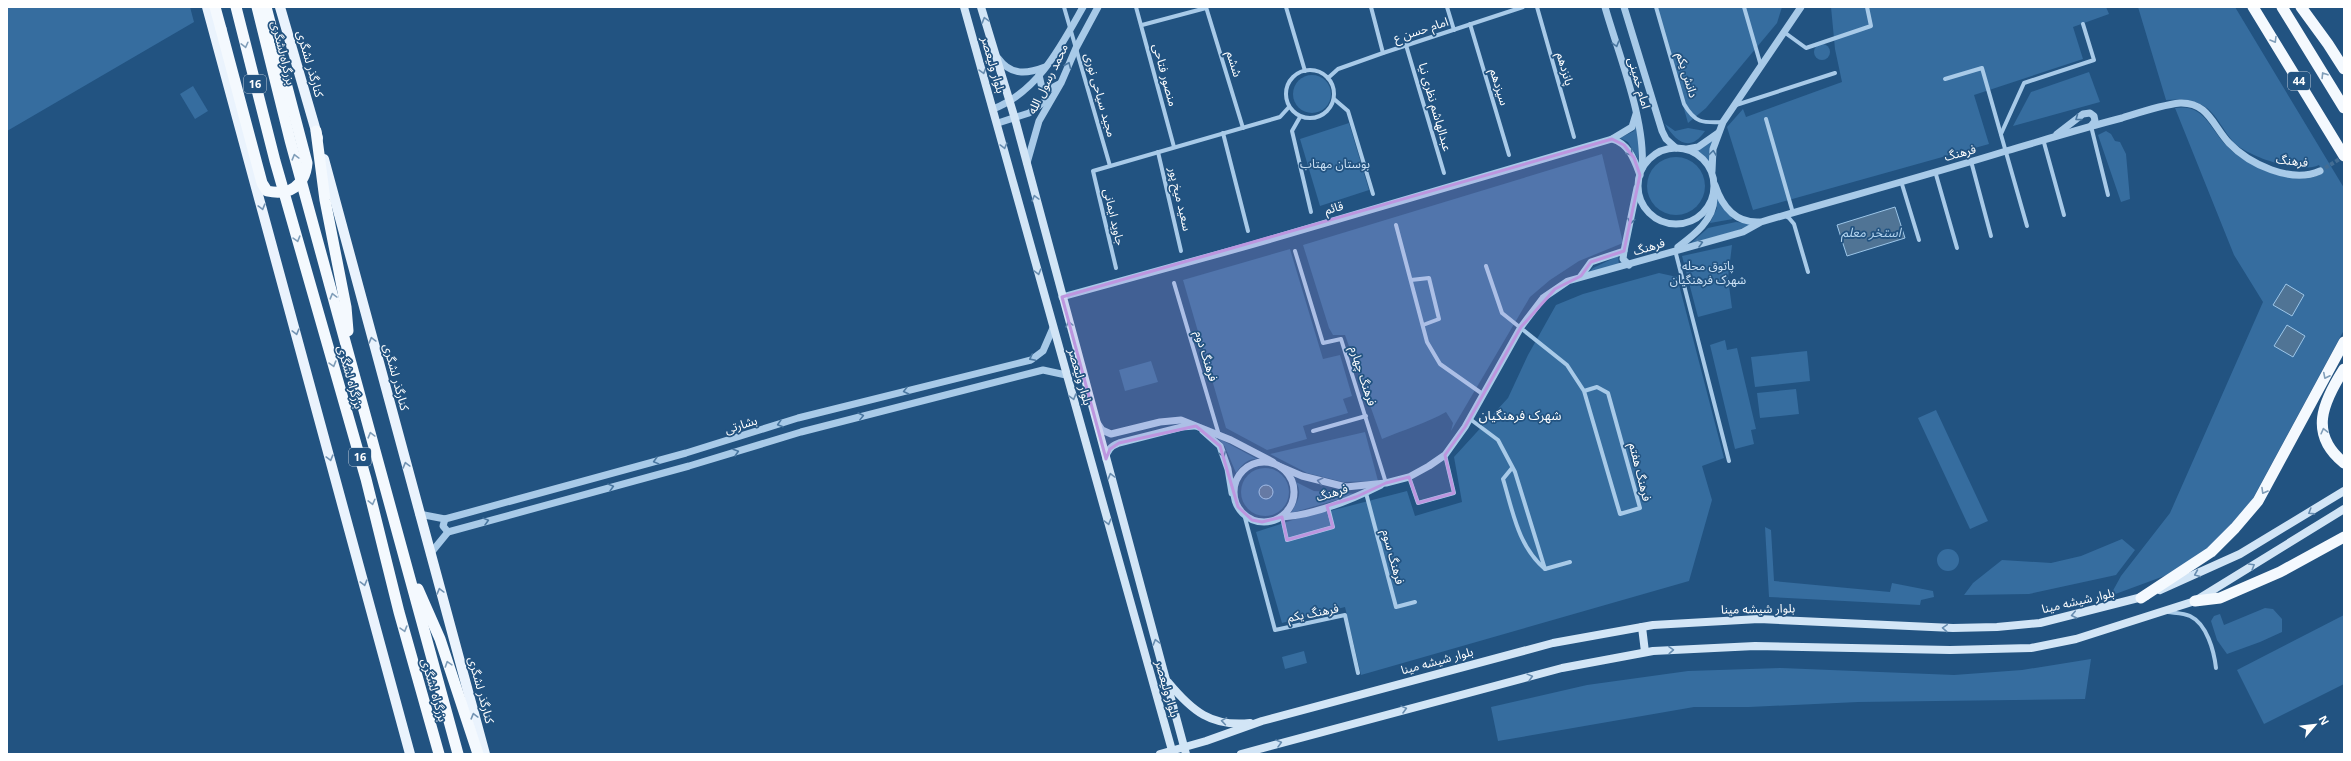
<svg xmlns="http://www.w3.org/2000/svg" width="2351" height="761" viewBox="0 0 2351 761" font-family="'Noto Sans','Noto Sans Arabic',sans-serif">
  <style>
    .green { fill: #366d9f }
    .water { fill: #507495; stroke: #9cc6e9 }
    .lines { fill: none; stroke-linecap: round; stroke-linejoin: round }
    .minor-tunnel { stroke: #436d94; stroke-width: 4; stroke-dasharray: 4 2; stroke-linecap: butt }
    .minor { stroke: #a8cae8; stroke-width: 4 }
    .tertiary { stroke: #a8cae8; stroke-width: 7 }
    .secondary { stroke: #d2e5f6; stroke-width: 8 }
    .primary { stroke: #eaf3fd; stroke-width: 10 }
    .trunk { stroke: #f4f9fe; stroke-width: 11 }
    .trunk-bridge { stroke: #f4f9fe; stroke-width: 11 }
    .oneway { stroke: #688db0 }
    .oneway2 { stroke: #809eb9 }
    .oneway3 { stroke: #4a77a0 }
    .oneway4 { stroke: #7293b3 }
    .marked { fill: #bd96df; fill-opacity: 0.2; stroke: #bd96df; stroke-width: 3; stroke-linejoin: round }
    .labels { text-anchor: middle; stroke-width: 3.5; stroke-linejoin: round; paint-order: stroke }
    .shield { fill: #225381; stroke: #bdcbd9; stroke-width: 1 }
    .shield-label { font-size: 11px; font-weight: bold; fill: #fff }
    .street-label { font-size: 12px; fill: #fff; stroke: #225381 }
    .park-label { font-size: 12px; fill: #cce2f6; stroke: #225381 }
    .water-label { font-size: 13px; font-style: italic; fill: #b3d4ef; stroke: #225381 }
    .neighbourhood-label { font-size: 13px; fill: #fff; stroke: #225381 }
  </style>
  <rect width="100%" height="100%" fill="#225381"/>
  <g class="green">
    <polygon points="7,7 190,7 194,22 7,131"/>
    <polygon points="1655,7 1782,7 1777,23 1706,108 1688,123"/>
    <polygon points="1831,7 2106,7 2109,14 2073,27 2083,59 1974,95 1989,144 1753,210 1727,127 1743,109 1746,117 1842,82 1835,49"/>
    <path d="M2138,7H2235L2344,188V330L2251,502L2210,548L2167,575L2110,596L2121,576L2170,513L2263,302L2234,255L2175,108C2205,103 2210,130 2228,147C2247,167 2298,189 2323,173L2319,165C2300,174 2254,158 2238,146C2224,135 2218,113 2202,105C2191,99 2178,99 2166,100Z"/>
    <circle cx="1822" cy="52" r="8"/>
    <polygon points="2089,72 2100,102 2013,126 2031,92"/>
    <circle cx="1312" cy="94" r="19"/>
    <polygon points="193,86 208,111 195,119 180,94"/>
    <polygon points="1349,123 1369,190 1320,206 1300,139"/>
    <path d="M1665,124L1675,131L1688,128L1705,131C1690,153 1676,142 1665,124Z"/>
    <polygon points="1636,127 1639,147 1638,159 1628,142 1620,138 1634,131"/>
    <polygon points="2106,131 2111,134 2115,141 2120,142 2126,154 2130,199 2121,202 2098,135"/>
    <polygon points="1713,139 1711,168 1701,155 1694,151"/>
    <path d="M1602,154L1623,243L1579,261L1550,280L1530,297L1451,431L1453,423L1446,412C1427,423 1403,430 1382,439L1345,335H1333L1329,328L1303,245Z"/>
    <circle cx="1676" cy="186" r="29"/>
    <polygon points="1717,198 1724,209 1733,219 1710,223 1717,208"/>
    <polygon points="1736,222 1753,224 1736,231 1690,244 1708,228"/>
    <polygon points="1732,245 1728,278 1732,308 1698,317 1682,256"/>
    <polygon points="1290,249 1323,359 1340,355 1352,396 1343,399 1348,413 1303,426 1307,439 1267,450 1226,428 1183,280"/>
    <polygon points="1618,256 1619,264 1588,273 1593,268"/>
    <polygon points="1659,273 1677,277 1724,458 1702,466 1712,500 1689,581 1361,675 1345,607 1282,623 1256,532 1323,510 1326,512 1407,491 1415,516 1462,502 1454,457 1508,398 1528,355 1556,305 1583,294"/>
    <polygon points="1725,340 1727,350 1737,348 1756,429 1751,430 1754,444 1735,449 1710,345"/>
    <polygon points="1807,351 1810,381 1755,387 1751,357"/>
    <polygon points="1151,361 1158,382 1125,391 1119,370"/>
    <polygon points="1796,389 1799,414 1760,418 1757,393"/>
    <polygon points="1936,410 1988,521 1970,529 1918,418"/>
    <polygon points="1365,432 1378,481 1343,482 1307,473 1270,454"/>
    <path d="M1218,438L1257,459C1247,458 1241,466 1236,473L1225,447Z"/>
    <circle cx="1265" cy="492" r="24"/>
    <path d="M1296,482L1314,491L1358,494L1291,513C1297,502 1303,494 1296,482Z"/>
    <polygon points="1765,527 1771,530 1774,581 1890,592 1892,583 1933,591 1934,597 1921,600 1920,605 1769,597"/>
    <polygon points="2122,539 2135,550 2116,575 2029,594 1964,595 1973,583 2002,560 2051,563 2081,556"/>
    <circle cx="1948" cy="560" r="11"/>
    <polygon points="2265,608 2273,609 2282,619 2282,632 2260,642 2227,654 2217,640 2211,621 2214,616 2220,614 2224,625"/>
    <polygon points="2344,615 2344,684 2264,724 2237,670"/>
    <polygon points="1304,651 1307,663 1285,669 1282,657"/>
    <polygon points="2091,659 2085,699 1858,702 1749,707 1694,707 1498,741 1491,707 1587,685 1688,671 1781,668 1954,675 2022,670"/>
  </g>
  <g class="water">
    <polygon points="1895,207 1905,238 1847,256 1837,225"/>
    <polygon points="2286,284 2304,295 2292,316 2273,305"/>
    <polygon points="2287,325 2305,336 2293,357 2274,346"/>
    <circle cx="1266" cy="492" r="7"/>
  </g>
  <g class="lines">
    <polyline class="minor-tunnel" points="2320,171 2343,157"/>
    <g class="minor">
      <polyline points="1064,7 1110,166"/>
      <polyline points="1136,7 1174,147"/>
      <polyline points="1206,7 1243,128"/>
      <polyline points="1286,7 1305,71"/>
      <polyline points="1371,7 1383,53"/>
      <polyline points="1447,7 1454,30"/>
      <polyline points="1537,7 1574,137"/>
      <path d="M1656,7L1684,104C1695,123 1702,123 1723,122"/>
      <polyline points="1744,7 1761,66"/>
      <polyline points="1470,24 1509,155"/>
      <polyline points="1142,25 1206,8"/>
      <polyline points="1784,32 1806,48 1871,26 1867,7"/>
      <polyline points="1406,45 1444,173"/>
      <circle cx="1310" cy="94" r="24"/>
      <polyline points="1328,78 1338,69 1383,53 1523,7"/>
      <polyline points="1945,79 1982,68 2027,226"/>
      <polyline points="1334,99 1348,111 1373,194"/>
      <polyline points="1736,105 1835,73"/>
      <polyline points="1300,117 1292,131 1311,212"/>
      <polyline points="1766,119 1793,213"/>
      <polyline points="2091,126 2108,195"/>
      <polyline points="1223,133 1248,231"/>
      <polyline points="2001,134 2024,83 2094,60 2083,24"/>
      <polyline points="2043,139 2064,215"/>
      <polyline points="1158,152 1181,251"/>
      <polyline points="1971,161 1991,236"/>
      <polyline points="1935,171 1957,248"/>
      <polyline points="1901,181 1919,240"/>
      <polyline points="1784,215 1789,218 1794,224 1808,272"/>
      <polyline points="1396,225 1427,342 1440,364 1484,395"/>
      <polyline points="1675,250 1729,461"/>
      <polyline points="1295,251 1323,343 1341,339 1386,483"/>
      <polyline points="1486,266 1502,313 1567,365 1584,391 1620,514 1640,508 1608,393 1597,387 1584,391"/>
      <polyline points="1116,268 1093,171 1280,117 1289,107"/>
      <polyline points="1411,280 1429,278 1439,319 1423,325"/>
      <polyline points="1174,283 1219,435"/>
      <polyline points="1470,419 1498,440 1515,472 1545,569"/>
      <polyline points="1313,431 1366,416"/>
      <path d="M1512,468L1503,479C1513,512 1518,546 1545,569L1570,562"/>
      <polyline points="1409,477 1418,503 1454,493 1445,455"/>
      <polyline points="1366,493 1396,607 1415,602"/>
      <polyline points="1244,514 1275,630 1345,615 1358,673"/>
      <polyline points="1282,517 1287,540 1333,527 1328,507"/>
      <path d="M2168,612C2175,613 2184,613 2190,616C2207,624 2214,651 2216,668"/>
    </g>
    <g class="tertiary">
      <path d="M1605,7C1618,53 1646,121 1642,168"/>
      <polyline points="1624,7 1662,131 1666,139 1676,148"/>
      <path d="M998,58C1011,76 1027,74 1045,67"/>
      <polyline points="1039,75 1042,88 1048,90 1059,84"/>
      <path d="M993,109C1038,92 1061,46 1083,7"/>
      <polyline points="998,123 1029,113 1048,99"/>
      <polyline points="2057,134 2083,114 2090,113 2094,116 2095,121 2091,126"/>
      <path d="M1612,139C1629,144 1634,159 1640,175"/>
      <circle cx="1676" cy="186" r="38"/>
      <polyline points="1687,149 1698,147 1718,133"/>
      <polyline points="1027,163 1039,121 1061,83 1076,48 1098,7"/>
      <polyline points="1712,171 1713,149 1723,122 1801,7"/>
      <path d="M1715,185C1722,206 1735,223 1759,222"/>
      <path d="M1678,247C1694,235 1714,220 1714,198"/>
      <polyline points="1624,251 1623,259 1629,265"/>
      <polyline points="1581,276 1591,262 1624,251 1637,188"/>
      <polyline points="1062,297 1251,245 1612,139 1632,127 1636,114"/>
      <polyline points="1098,424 1102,430 1111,434 1160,422 1181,420 1231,440 1273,462"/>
      <polyline points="1203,431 1220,446 1228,469 1232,493"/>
      <path d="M1106,459C1106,451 1111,446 1119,443L1182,427L1194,426"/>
      <circle cx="1264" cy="492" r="30"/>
      <path d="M1281,467L1302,476L1346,487L1386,483L1409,477L1429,466L1445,455L1465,427L1521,327L1543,298L1568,281L1743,232L1761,222C1843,198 1925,176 2006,151C2044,140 2083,128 2122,118C2141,112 2161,105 2180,103C2208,102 2213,126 2229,143C2249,164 2291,184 2320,171"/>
      <polyline points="419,514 445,519 686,453 798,418 1031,360 1043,351 1053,328"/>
      <path d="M1282,517C1315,515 1351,500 1381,485"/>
      <polyline points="445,519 443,526 448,532"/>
      <polyline points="430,554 448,532 689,466 801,432 1043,370 1066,375"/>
    </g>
    <g class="secondary">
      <polyline points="964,7 1173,754"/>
      <polyline points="981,7 1015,119 1186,754"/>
      <polyline points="2160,590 2240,554 2344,491"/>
      <polyline points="1642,627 1645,652"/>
      <path d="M1168,682C1192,711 1211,727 1250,723"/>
      <polyline points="1160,754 1206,741 1262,721 1553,643 1653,625 1759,619 1953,628 1997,627 2040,623 2146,596"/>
      <polyline points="1241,754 1562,668 1653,651 1755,646 1950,650 2031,648 2076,639 2195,601 2344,509"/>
    </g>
    <g class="primary">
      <polyline points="207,7 410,754"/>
      <polyline points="280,7 318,138"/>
      <polyline points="324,159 485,754"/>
    </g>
    <g class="trunk">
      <polyline points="215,7 221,29"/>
      <polyline points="236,7 275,161 366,479 399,612 439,754"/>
      <polyline points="257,7 290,140 458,754"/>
      <polyline points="2253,7 2344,156"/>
      <polyline points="2282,7 2344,108"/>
      <polyline points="2301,7 2328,44 2344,69"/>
      <polyline points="316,131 325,200 346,307 348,331"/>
      <path d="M2344,369C2323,402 2308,434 2344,463"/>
      <polyline points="418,589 440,639 478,754"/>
      <polyline points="2141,598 2211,552 2235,528 2258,501 2344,342"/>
      <polyline points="2195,601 2220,598 2280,572 2344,537"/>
    </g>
    <path class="trunk-bridge" d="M221,29L262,183L267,191C289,196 305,186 307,163L266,7"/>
  </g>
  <defs><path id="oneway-chevron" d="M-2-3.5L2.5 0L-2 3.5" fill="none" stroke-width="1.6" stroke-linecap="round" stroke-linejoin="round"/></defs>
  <g class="oneway">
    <use href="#oneway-chevron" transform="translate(985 20) rotate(-106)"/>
    <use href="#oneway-chevron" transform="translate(983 71) rotate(74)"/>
    <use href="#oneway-chevron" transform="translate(1004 146) rotate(75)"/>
    <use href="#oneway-chevron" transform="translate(1035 198) rotate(-105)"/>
    <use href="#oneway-chevron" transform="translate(1038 272) rotate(75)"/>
    <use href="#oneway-chevron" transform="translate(1069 324) rotate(-105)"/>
    <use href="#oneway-chevron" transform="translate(1073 397) rotate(74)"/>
    <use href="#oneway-chevron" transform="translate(1111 476) rotate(-105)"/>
    <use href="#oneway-chevron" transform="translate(2311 512) rotate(148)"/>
    <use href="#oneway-chevron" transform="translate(1108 522) rotate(75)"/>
    <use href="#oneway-chevron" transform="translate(2252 566) rotate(-31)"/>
    <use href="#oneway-chevron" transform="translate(2197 574) rotate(157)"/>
    <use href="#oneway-chevron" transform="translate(2074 615) rotate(168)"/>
    <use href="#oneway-chevron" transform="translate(1945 628) rotate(-176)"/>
    <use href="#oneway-chevron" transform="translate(1156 642) rotate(-105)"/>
    <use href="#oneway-chevron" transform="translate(1671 650) rotate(-3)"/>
    <use href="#oneway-chevron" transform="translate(1530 677) rotate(-15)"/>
    <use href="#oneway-chevron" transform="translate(1404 709) rotate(-15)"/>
    <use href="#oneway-chevron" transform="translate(1224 721) rotate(-171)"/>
    <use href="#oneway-chevron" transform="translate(1279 743) rotate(-15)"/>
  </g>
  <g class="oneway2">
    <use href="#oneway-chevron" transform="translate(2274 40) rotate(59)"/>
    <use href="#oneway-chevron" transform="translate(245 45) rotate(76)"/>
    <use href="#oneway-chevron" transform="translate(2324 75) rotate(-122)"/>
    <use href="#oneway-chevron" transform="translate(295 157) rotate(-105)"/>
    <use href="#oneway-chevron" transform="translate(297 239) rotate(74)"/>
    <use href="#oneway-chevron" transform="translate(333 296) rotate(-105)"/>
    <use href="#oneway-chevron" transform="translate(333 364) rotate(74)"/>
    <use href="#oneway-chevron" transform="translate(2326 376) rotate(117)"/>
    <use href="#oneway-chevron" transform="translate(2324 431) rotate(-104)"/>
    <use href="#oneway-chevron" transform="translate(371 435) rotate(-105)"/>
    <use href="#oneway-chevron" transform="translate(2264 491) rotate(120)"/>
    <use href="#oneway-chevron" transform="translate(372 502) rotate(76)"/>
    <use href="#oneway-chevron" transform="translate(404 629) rotate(74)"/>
    <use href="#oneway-chevron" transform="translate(448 664) rotate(-108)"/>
  </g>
  <g class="oneway3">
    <use href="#oneway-chevron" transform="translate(1616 44) rotate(74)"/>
    <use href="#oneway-chevron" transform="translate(1068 65) rotate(-67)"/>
    <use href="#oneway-chevron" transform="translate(2078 118) rotate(144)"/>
    <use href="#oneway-chevron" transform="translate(1630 153) rotate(55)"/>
    <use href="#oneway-chevron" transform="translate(1713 153) rotate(-82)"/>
    <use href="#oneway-chevron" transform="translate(1631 221) rotate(100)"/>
    <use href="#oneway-chevron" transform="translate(1700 243) rotate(-15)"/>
    <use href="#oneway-chevron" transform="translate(1032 358) rotate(153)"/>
    <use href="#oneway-chevron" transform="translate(906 391) rotate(166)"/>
    <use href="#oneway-chevron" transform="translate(861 416) rotate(-14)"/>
    <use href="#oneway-chevron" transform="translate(780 424) rotate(163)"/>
    <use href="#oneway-chevron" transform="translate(736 452) rotate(-17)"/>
    <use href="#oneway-chevron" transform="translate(1223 454) rotate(69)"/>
    <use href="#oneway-chevron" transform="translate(656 461) rotate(165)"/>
    <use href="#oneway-chevron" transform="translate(1320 481) rotate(-166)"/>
    <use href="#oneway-chevron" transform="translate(611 487) rotate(-15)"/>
    <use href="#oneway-chevron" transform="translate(486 521) rotate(-15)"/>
  </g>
  <g class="oneway4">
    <use href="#oneway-chevron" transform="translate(262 207) rotate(75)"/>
    <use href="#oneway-chevron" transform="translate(296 332) rotate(75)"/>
    <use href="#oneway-chevron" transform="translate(372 340) rotate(-105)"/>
    <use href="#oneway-chevron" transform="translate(330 458) rotate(75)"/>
    <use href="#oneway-chevron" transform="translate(406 465) rotate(-105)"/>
    <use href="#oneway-chevron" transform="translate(364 583) rotate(75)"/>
    <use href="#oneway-chevron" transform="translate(440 591) rotate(-105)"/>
    <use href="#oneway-chevron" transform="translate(474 716) rotate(-105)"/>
  </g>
  <path class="marked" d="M1612,139L1624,145L1634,158L1640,175L1624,251L1591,262L1581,276L1555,289L1521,327L1465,427L1445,455L1454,493L1418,503L1409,477L1386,483L1356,497L1327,506L1333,527L1287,540L1282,517L1262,522L1252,520L1238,507L1220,446L1196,426L1119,443L1110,449L1106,459L1062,297Z"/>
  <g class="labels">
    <g class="shield">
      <rect x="2288" y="72" width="22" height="18" rx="3"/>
      <rect x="244" y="75" width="22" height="18" rx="3"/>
      <rect x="349" y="448" width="22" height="18" rx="3"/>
    </g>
    <g class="shield-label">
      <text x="2299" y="85">44</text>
      <text x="255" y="88">16</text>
      <text x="360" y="461">16</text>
    </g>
    <g class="street-label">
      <text transform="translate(1421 30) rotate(-18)" y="4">امام حسن ع</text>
      <text transform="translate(283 53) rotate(76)" y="4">بزرگراه لشگری</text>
      <text transform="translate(310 64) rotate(74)" y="4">کنارگذر لشگری</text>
      <text transform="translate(1234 64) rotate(73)" y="4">ششم</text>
      <text transform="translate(993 65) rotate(74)" y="4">بلوار ولیعصر</text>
      <text transform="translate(1565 69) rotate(74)" y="4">پانزدهم</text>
      <text transform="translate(1165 75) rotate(75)" y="4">منصور فتاحی</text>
      <text transform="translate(1687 75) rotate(73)" y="4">دانش یکم</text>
      <text transform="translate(1048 79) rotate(-64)" y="4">محمد رسول الله</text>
      <text transform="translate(1639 83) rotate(74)" y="4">امام خمینی</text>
      <text transform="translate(1499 87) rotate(73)" y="4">سیزدهم</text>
      <text transform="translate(1100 95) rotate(74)" y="4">مجید سیاحی نوری</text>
      <text transform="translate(1435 107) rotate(74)" y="4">عبدالهاشم نظری نیا</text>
      <text transform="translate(1960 153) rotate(-15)" y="4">فرهنگ</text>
      <text transform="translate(2292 161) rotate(7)" y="4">فرهنگ</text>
      <text transform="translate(1180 199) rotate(77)" y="4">سعید میخ پور</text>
      <text transform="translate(1334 208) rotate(-16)" y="4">قائم</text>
      <text transform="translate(1114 217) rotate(77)" y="4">جاوید ایمانی</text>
      <text transform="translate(1649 247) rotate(-17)" y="4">فرهنگ</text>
      <text transform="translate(1206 356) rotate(73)" y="4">فرهنگ دوم</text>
      <text transform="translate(1363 376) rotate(72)" y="4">فرهنگ چهارم</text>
      <text transform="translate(350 377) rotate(74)" y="4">بزرگراه لشگری</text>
      <text transform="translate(396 377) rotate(75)" y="4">کنارگذر لشگری</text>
      <text transform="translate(1080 377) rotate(74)" y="4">بلوار ولیعصر</text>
      <text transform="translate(741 425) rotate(-17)" y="4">بشارتی</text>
      <text transform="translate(1640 472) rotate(76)" y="4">فرهنگ هفتم</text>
      <text transform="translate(1332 493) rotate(-17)" y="4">فرهنگ</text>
      <text transform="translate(1393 557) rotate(75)" y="4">فرهنگ سوم</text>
      <text transform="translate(2078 601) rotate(-13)" y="4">بلوار شیشه مینا</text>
      <text transform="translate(1758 609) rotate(-1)" y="4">بلوار شیشه مینا</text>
      <text transform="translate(1313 613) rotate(-11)" y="4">فرهنگ یکم</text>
      <text transform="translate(1437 661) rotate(-15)" y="4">بلوار شیشه مینا</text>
      <text transform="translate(1167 689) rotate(74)" y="4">بلوار ولیعصر</text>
      <text transform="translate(434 690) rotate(74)" y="4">بزرگراه لشگری</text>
      <text transform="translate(481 690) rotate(75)" y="4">کنارگذر لشگری</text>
    </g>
    <g class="park-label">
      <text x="1335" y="168">بوستان مهتاب</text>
      <text x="1708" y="270">پاتوق محله<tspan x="1708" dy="14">شهرک فرهنگیان</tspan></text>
    </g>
    <g class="water-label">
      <text x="1871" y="237">استخر معلم</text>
    </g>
    <g class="neighbourhood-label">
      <text x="1520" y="420">شهرک فرهنگیان</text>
    </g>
  </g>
  <rect width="2351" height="761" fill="none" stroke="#ffffff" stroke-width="16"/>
  <g transform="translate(2315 725) rotate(62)" stroke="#225381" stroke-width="3" paint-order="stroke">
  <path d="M0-3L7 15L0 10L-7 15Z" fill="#ffffff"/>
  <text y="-6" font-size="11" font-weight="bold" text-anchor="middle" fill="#ffffff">N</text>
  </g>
</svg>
